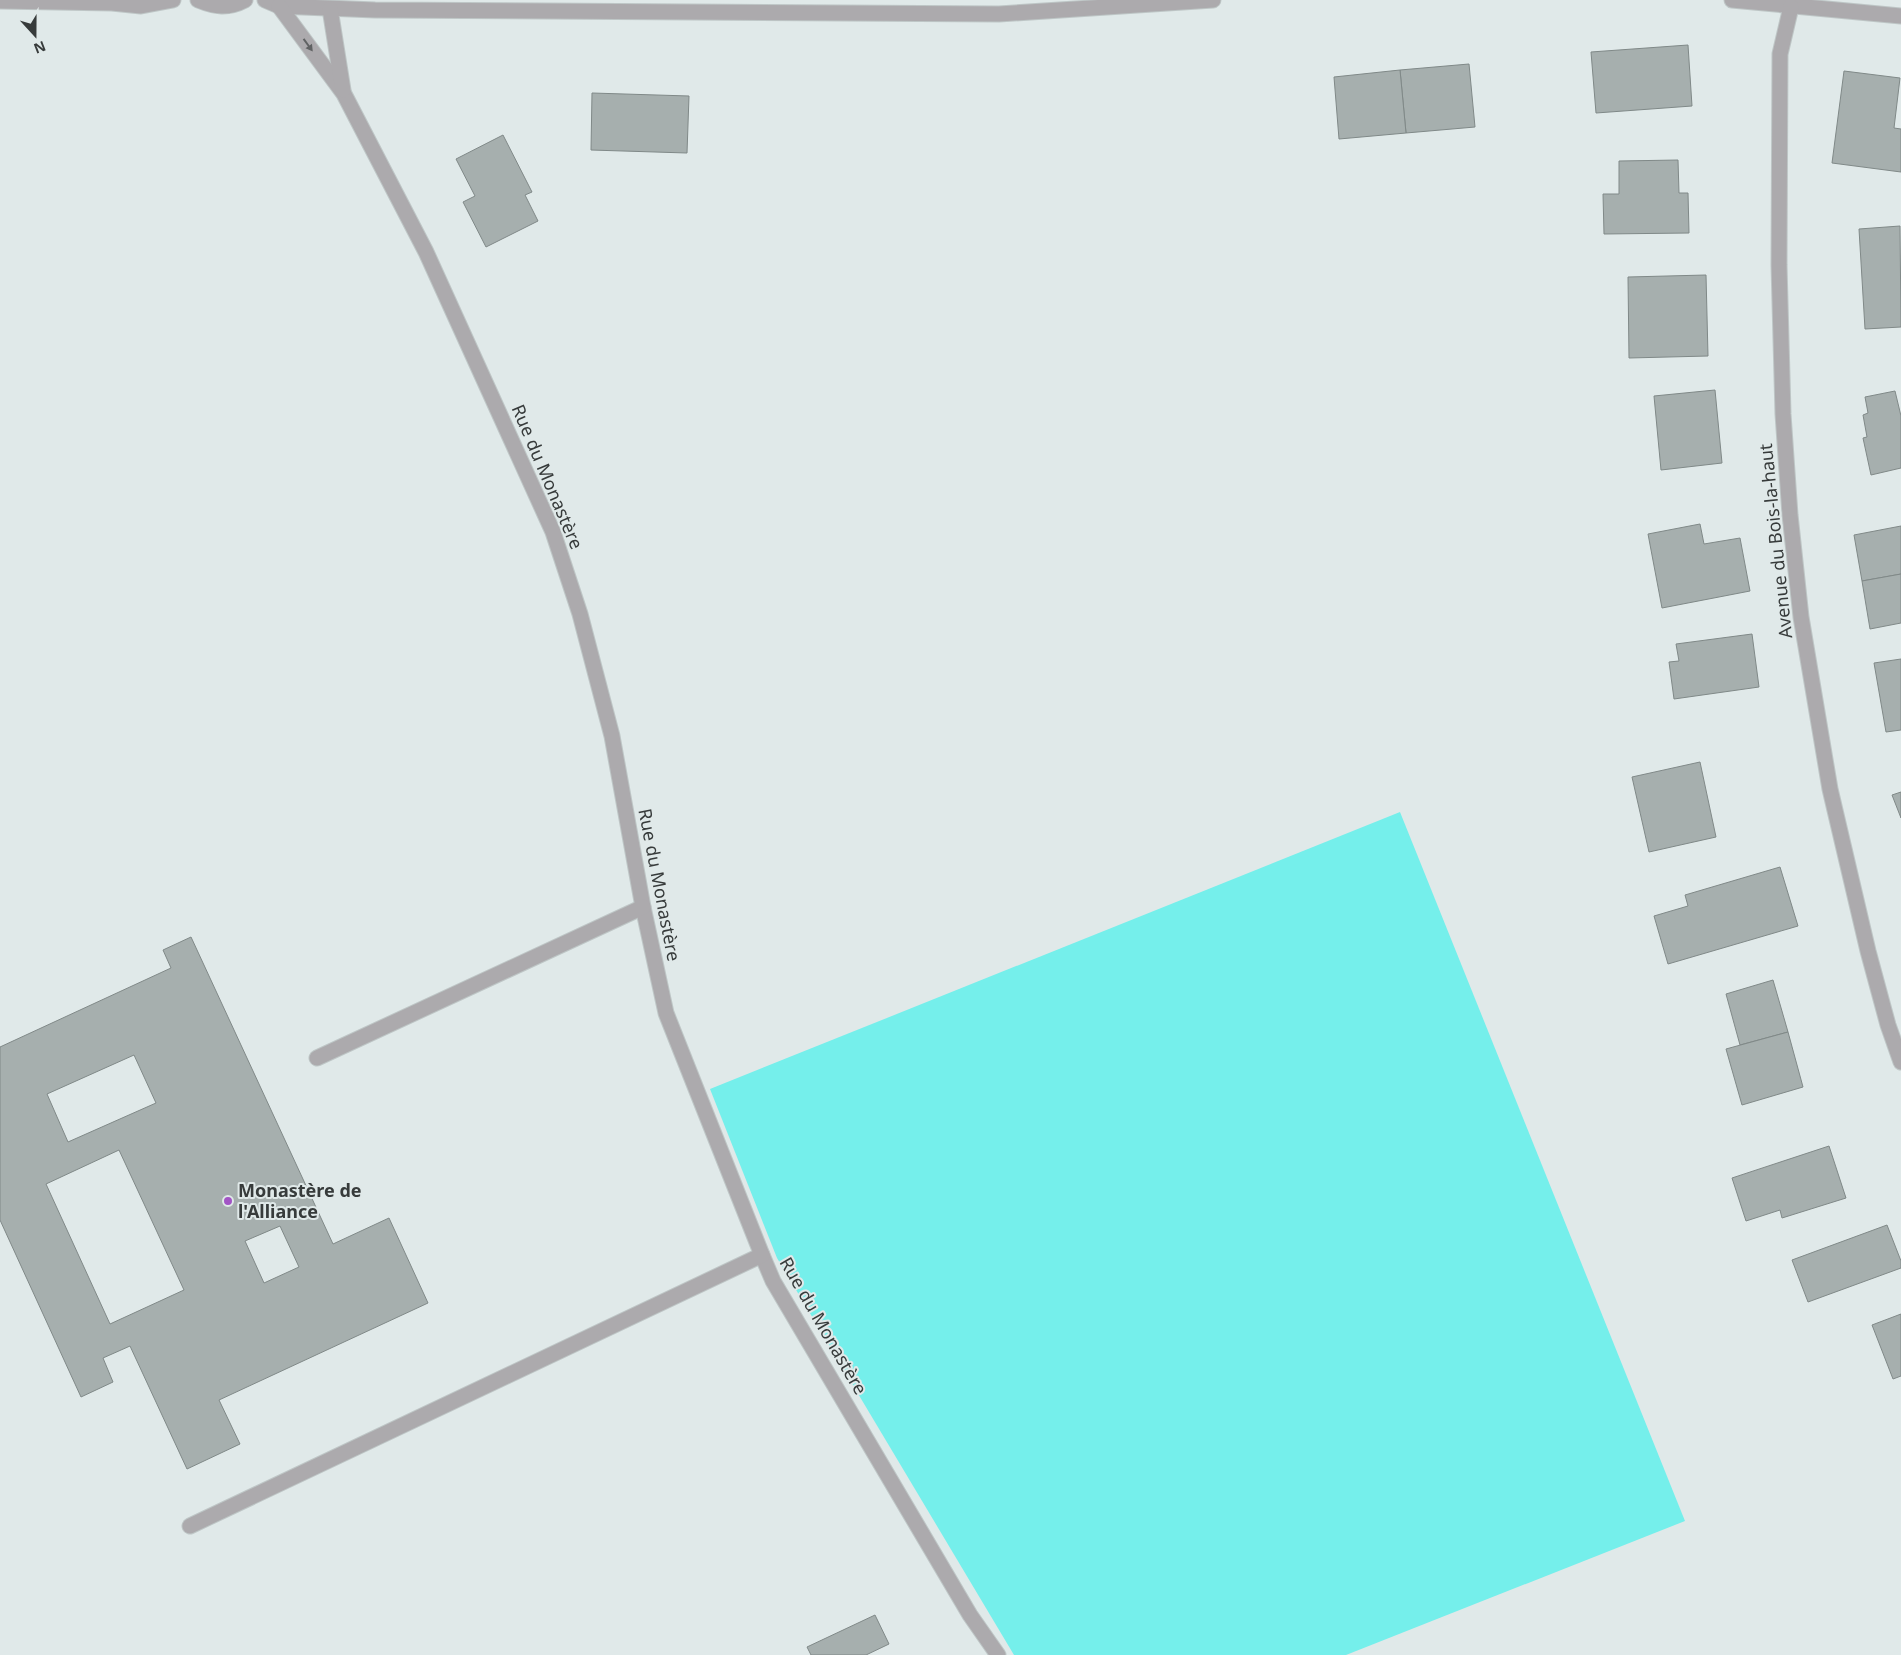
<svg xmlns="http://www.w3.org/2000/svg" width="1901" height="1655" viewBox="0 0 1901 1655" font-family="'Noto Sans',sans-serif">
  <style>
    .green { fill: #75efeb }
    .building { fill: #a6afae; stroke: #808988; fill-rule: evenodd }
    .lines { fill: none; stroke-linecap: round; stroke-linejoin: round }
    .minor-casing { stroke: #bec6c6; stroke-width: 17 }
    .minor { stroke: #acaaad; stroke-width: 15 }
    .oneway { fill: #606263 }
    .poi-dot { fill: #a254c5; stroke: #e0e9e9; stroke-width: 2 }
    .labels { text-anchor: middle; stroke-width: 4; stroke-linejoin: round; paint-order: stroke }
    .street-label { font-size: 18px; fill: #373b3b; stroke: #e0e9e9 }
    .poi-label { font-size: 18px; font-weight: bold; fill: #373b3b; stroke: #e0e9e9; text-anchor: start }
  </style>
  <rect width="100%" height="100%" fill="#e0e9e9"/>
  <polygon class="green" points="1400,812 1685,1521 1346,1655 1014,1655 777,1258 710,1089"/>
  <g class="building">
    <polygon points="1688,45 1692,106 1596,113 1591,52"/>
    <polygon points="1469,64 1475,127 1406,133 1400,70"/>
    <polygon points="1400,70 1406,133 1339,139 1334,77"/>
    <polygon points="1844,71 1900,78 1894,128 1901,129 1901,172 1832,163"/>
    <polygon points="592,93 689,96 687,153 591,150"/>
    <polygon points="503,135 532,192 525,195 538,221 486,247 463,202 475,196 456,159"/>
    <polygon points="1678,160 1679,193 1688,193 1689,233 1604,234 1603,194 1619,194 1619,161"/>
    <polygon points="1900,226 1901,327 1865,329 1859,229"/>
    <polygon points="1706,275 1708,356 1629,358 1628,277"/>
    <polygon points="1715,390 1722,463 1661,470 1654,396"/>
    <polygon points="1895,391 1901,416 1901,468 1871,475 1863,438 1867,437 1863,415 1868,413 1865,397"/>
    <polygon points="1700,524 1704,544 1740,538 1750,591 1662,608 1648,534"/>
    <polygon points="1901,526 1901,574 1862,581 1854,535"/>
    <polygon points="1901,574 1901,623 1870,629 1862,581"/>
    <polygon points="1752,634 1759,687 1674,699 1669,662 1679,661 1676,644"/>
    <polygon points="1901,659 1901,730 1886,732 1874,663"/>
    <polygon points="1700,762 1716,837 1649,852 1632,777"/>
    <polygon points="1901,792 1901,818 1892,795"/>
    <polygon points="1780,867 1798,926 1668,964 1654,916 1688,906 1685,895"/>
    <path d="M191,937L333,1244L389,1218L428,1303L219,1400L240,1444L187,1469L130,1346L103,1358L113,1382L81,1397L0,1220V1047L171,968L163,950ZM134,1055L156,1103L68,1142L47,1094ZM119,1150L184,1290L110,1324L46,1184ZM280,1226L299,1267L264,1283L245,1241Z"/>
    <polygon points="1773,980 1788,1032 1740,1045 1726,994"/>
    <polygon points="1788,1032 1803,1087 1742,1105 1726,1049"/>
    <polygon points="1829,1146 1846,1198 1782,1218 1780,1210 1746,1221 1732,1178"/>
    <polygon points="1887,1225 1901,1261 1901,1268 1808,1302 1792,1260"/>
    <polygon points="1901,1314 1901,1376 1893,1379 1872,1325"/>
    <polygon points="875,1615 889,1644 866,1655 811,1655 807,1647"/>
  </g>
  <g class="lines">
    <defs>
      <g id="minor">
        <path d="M198,0C215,7 228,9 245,0"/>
        <polyline points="265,0 279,6 375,10 999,14 1213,0"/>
        <polyline points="1732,0 1901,16"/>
        <polyline points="0,1 112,3 141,6 173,0"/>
        <polyline points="279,6 344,94 426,252 553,532 580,614 612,736 643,907 666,1013 762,1255 773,1281 970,1615 998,1655"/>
        <polyline points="1791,7 1780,54 1779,265 1783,414 1790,515 1801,617 1830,789 1868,951 1888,1025 1901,1062"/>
        <polyline points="330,9 343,90"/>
        <polyline points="317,1058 643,907"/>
        <polyline points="190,1526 762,1255"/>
      </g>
    </defs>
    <use href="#minor" class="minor-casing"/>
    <use href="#minor" class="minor"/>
  </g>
  <defs><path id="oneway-solid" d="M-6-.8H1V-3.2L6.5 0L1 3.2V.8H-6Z" transform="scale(1.25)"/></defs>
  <use class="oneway" href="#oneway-solid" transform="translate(308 45) rotate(54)"/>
  <circle class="poi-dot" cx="228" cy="1201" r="5"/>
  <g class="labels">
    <g class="street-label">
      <text transform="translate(547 477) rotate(67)" y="6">Rue du Monastère</text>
      <text transform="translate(1776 541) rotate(-96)" y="6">Avenue du Bois-la-haut</text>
      <text transform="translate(659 885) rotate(79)" y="6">Rue du Monastère</text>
      <text transform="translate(823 1326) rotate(60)" y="6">Rue du Monastère</text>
    </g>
    <g class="poi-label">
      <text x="238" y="1197">Monastère de<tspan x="238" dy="21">l'Alliance</tspan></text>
    </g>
  </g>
  <g transform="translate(35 35) rotate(159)" stroke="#e0e9e9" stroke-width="4" paint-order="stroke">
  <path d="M0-4L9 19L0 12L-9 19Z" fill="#373b3b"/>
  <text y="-8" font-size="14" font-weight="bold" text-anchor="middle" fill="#373b3b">N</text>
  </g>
</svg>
